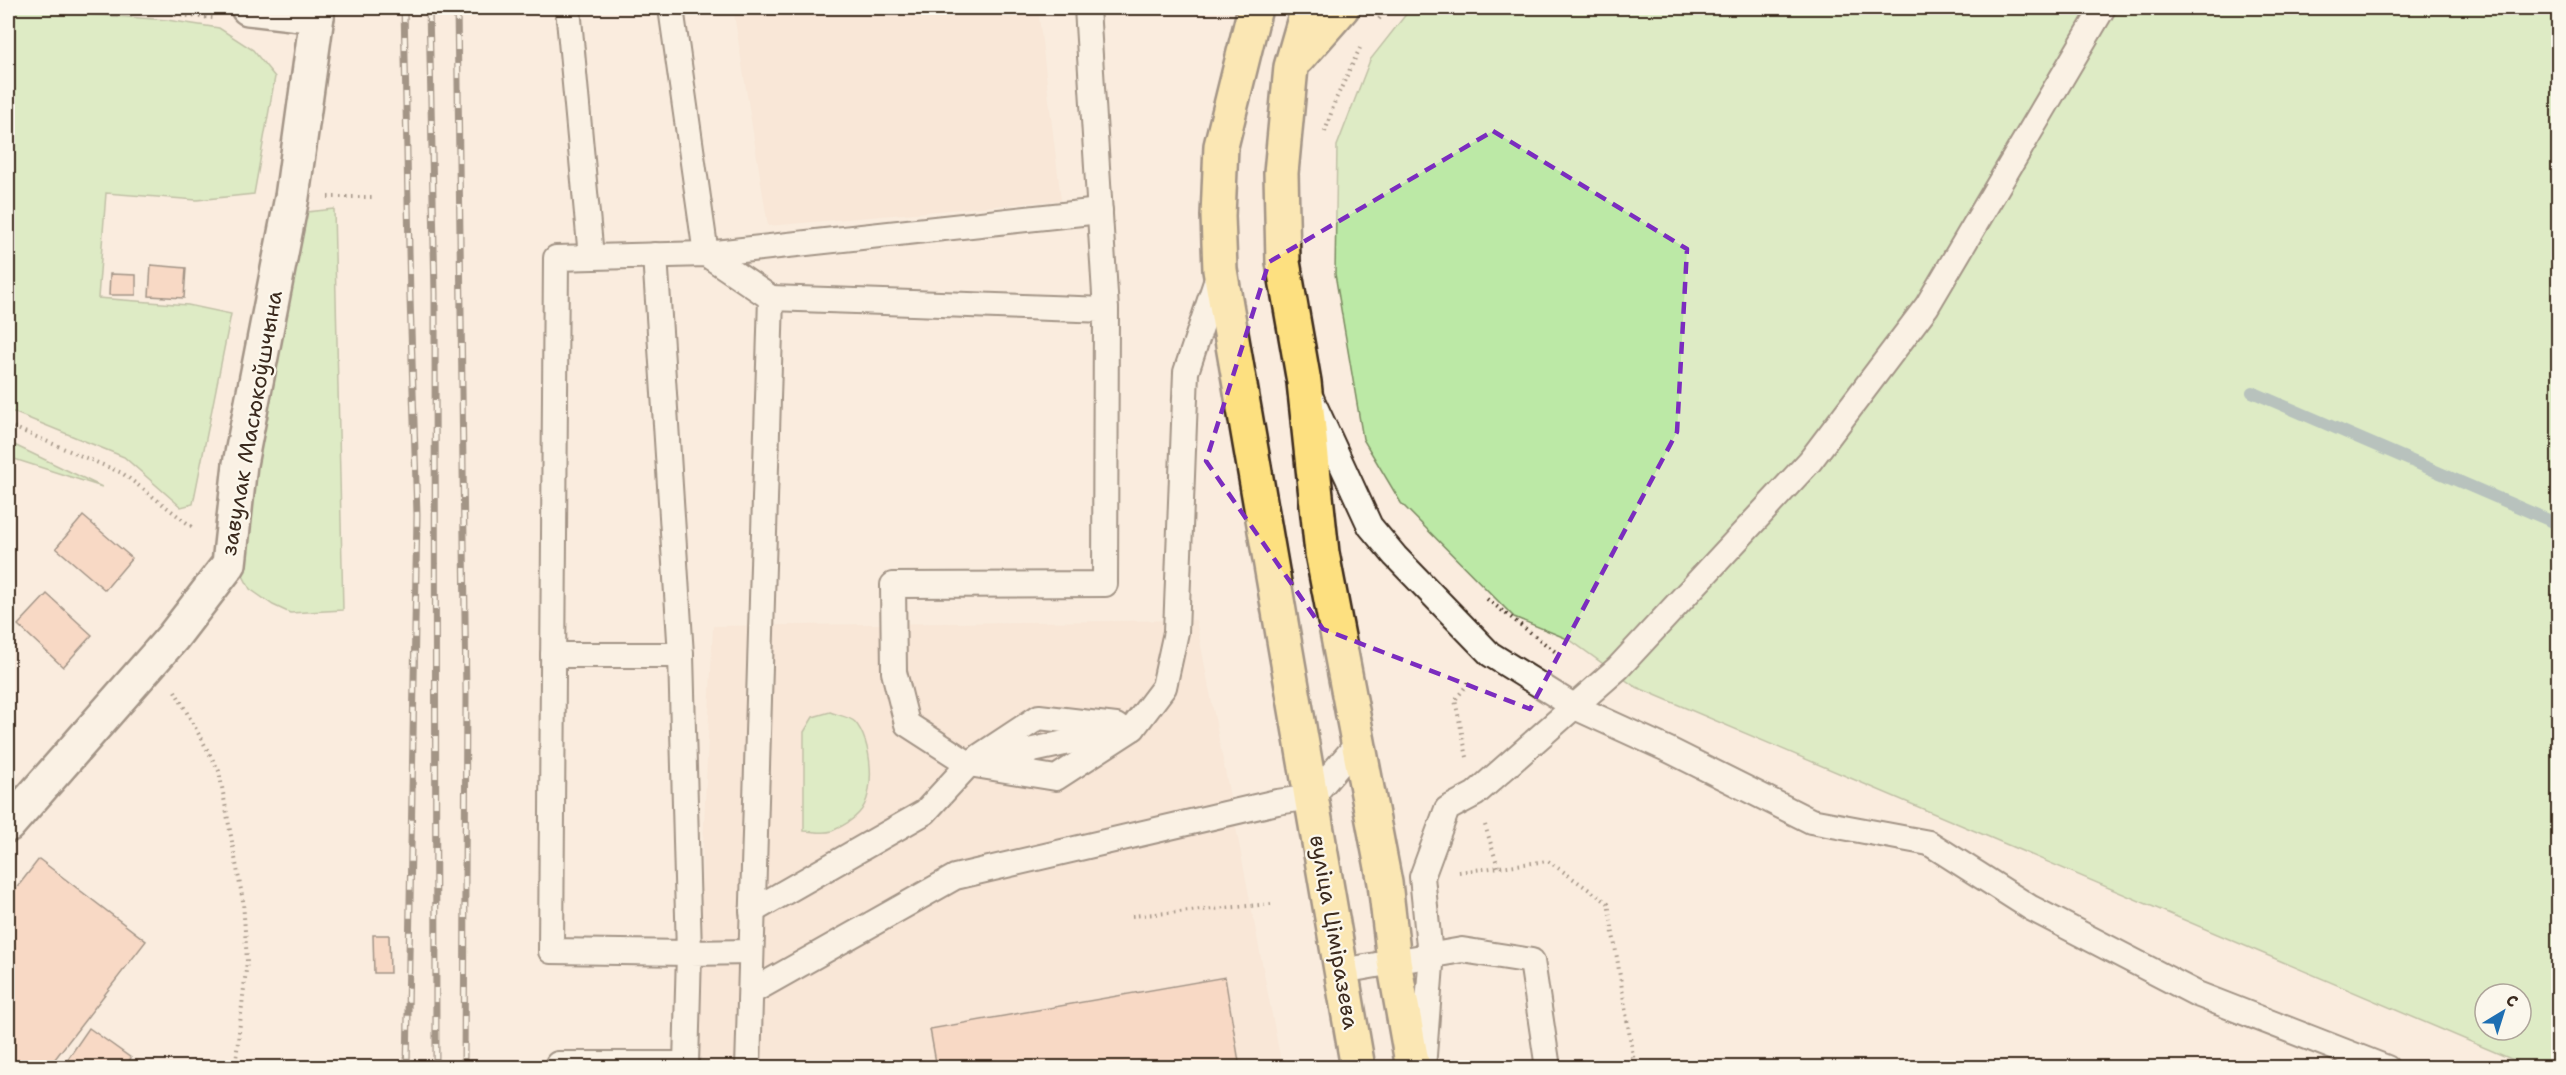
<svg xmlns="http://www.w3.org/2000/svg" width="2566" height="1075" viewBox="0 0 2566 1075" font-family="'Shantell Sans',sans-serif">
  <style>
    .built { fill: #f8dfce }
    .green { fill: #bce9a6; stroke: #7c8a62; stroke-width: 1.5; fill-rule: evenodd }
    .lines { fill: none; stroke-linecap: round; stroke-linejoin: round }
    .stream { stroke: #678f95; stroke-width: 12 }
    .building { fill: #f5c1a7; stroke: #3b2a1e; stroke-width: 1.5 }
    .lane-casing { stroke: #3b2a1e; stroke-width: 28 }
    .street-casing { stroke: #3b2a1e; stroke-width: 38 }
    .secondary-casing { stroke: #3b2a1e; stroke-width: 38 }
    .primary-casing { stroke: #3b2a1e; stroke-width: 38 }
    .path { stroke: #3b2a1e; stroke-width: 4; stroke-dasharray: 1.5 4.5; stroke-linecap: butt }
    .lane { stroke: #fbf7ec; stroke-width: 24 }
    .street { stroke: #fbf7ec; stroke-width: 33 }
    .secondary { stroke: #fbf7ec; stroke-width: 33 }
    .primary { stroke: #fde080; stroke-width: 33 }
    .rail-casing { stroke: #3b2a1e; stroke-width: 7 }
    .rail { stroke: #fbf7ec; stroke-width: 4.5; stroke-dasharray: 14; stroke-linecap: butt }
    .marked { fill: none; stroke: #7b2cbf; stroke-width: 4.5; stroke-dasharray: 12 8; stroke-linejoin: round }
    .labels { text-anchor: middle; stroke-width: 4.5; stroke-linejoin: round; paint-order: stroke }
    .street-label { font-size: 22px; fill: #3b2a1e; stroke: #fbf7ec }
  </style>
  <rect width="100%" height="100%" fill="#faecde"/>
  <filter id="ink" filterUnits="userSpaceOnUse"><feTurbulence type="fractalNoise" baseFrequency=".0167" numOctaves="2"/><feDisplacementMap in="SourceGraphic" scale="12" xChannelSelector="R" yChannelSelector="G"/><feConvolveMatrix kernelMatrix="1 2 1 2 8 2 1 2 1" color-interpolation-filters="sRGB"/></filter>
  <g filter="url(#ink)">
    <g class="built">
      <polygon points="733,8 1038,8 1061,200 768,226"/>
      <polygon points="1196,620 1282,1067 693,1068 713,626"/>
    </g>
    <g class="green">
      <polygon points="8,8 167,20 219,28 253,50 275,77 254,194 197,200 106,193 98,298 188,305 231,314 193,504 181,507 124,457 8,410"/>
      <path d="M1411,8H2558V1067H2530L1634,686L1570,640L1514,617L1401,503L1363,439L1335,274L1337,146L1370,60ZM2485,994H2521V1030H2485Z"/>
      <polygon points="334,209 343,610 290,613 273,605 250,589 240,570 238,545 307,212"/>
      <polygon points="8,442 102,487 8,457"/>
      <path d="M830,712C837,715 850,717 855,722C872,741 877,794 859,813C852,821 841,827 832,831C824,834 813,831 804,831V732L813,717Z"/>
    </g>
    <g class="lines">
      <polyline class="stream" points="2252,392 2558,524"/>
    </g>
    <g class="building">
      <polygon points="151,265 186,268 184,298 149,296"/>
      <polygon points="110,274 136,275 136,295 109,295"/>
      <polygon points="83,516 132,558 105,590 56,548"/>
      <polygon points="47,594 92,635 63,667 18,625"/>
      <polygon points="39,859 146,941 48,1068 8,1068 8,899"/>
      <polygon points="373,935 389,935 390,973 374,973"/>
      <polygon points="1225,977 1240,1068 937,1068 930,1029"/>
      <polygon points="89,1028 131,1058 124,1068 78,1068 67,1060"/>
    </g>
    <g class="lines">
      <defs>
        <g id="lane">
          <polyline points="568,8 591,257"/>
          <polyline points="671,8 706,254 1100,211"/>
          <polyline points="1087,8 1106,310"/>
          <polyline points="1312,400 1370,526 1395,556 1490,654 1575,707 1669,750 1811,821 1929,843 2031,908 2197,994 2387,1068"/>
          <polyline points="553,655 681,655 655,255"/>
          <polyline points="681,655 689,953 551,951 556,258 706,254 771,298"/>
          <polyline points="980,756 1039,717 1116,726"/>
          <polyline points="752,911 925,812 969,764 1133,728 1164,687 1176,632 1186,372 1219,273"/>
          <polyline points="1342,971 1462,950 1532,961 1548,1068"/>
          <polyline points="751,992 955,877 1277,802 1312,797 1358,743"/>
          <polyline points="558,1068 558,1064 686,1064 689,953 751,952"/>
          <polyline points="748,1068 771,298 1106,310 1105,584 893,585 894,672 907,724 969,764 1056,778 1133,728"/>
          <polyline points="1423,1068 1431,965 1422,877 1447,809 1475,794 1618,668 1810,461 1927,306 2103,8"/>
        </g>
        <polyline id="street" points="8,825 173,637 229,564 240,464 292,197 317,16"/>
        <polyline id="secondary" points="248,8 317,16 317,8"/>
        <g id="primary">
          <polyline points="1255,8 1221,146 1218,216 1220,270 1358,1068"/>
          <polyline points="1308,8 1291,67 1281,173 1283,262 1304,382 1322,553 1385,883 1394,961 1413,1068"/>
          <polyline points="1298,58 1342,8"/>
        </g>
      </defs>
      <use href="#lane" class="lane-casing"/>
      <use href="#street" class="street-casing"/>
      <use href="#secondary" class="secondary-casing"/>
      <use href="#primary" class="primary-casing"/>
      <g class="path">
        <polyline points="176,8 176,15 213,18"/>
        <polyline points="1379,19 1387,8"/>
        <polyline points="1325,132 1335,101 1360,48"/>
        <polyline points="328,197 376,197"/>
        <polyline points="8,425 122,473 195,529"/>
        <polyline points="1487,599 1557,653"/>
        <polyline points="175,691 219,771 243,901 247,961 235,1068"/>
        <polyline points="1467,757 1455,700 1470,681"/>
        <polyline points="1485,825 1498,867"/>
        <polyline points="1459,872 1548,861 1608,903 1635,1068"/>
        <polyline points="1132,916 1271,904"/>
      </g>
      <use href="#lane" class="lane"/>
      <use href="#street" class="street"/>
      <use href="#secondary" class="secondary"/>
      <use href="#primary" class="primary"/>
      <defs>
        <g id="rail">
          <polyline points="404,8 410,298 417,515 407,1068"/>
          <polyline points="429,8 435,294 436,1068"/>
          <polyline points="457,8 466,694 464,1068"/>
        </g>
      </defs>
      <use href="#rail" class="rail-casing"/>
      <use href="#rail" class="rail"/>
    </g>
  </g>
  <path d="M0 0H2566V1075H0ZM1493,131L1687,249L1677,432L1530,709L1323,629L1206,461L1269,262Z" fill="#faecde" fill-opacity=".55" fill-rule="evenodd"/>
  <path class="marked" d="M1493,131L1687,249L1677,432L1530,709L1323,629L1206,461L1269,262Z"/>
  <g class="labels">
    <g class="street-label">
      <text transform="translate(251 423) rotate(-80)" y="8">завулак Масюкоўшчына</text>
      <text transform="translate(1335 932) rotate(80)" y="8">вуліца Ціміразева</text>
    </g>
  </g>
  <rect width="2566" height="1075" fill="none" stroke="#fbf7ec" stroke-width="30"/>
  <rect x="15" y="15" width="2536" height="1045" fill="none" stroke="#3b2a1e" stroke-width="2" filter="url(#ink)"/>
  <g transform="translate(2503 1012) rotate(38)"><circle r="28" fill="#fbf7ec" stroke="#aea59a" stroke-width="1.5"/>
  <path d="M0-4.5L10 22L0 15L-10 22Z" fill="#1f6fb2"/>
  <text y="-9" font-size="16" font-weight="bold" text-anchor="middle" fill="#3b2a1e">С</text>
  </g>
</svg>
